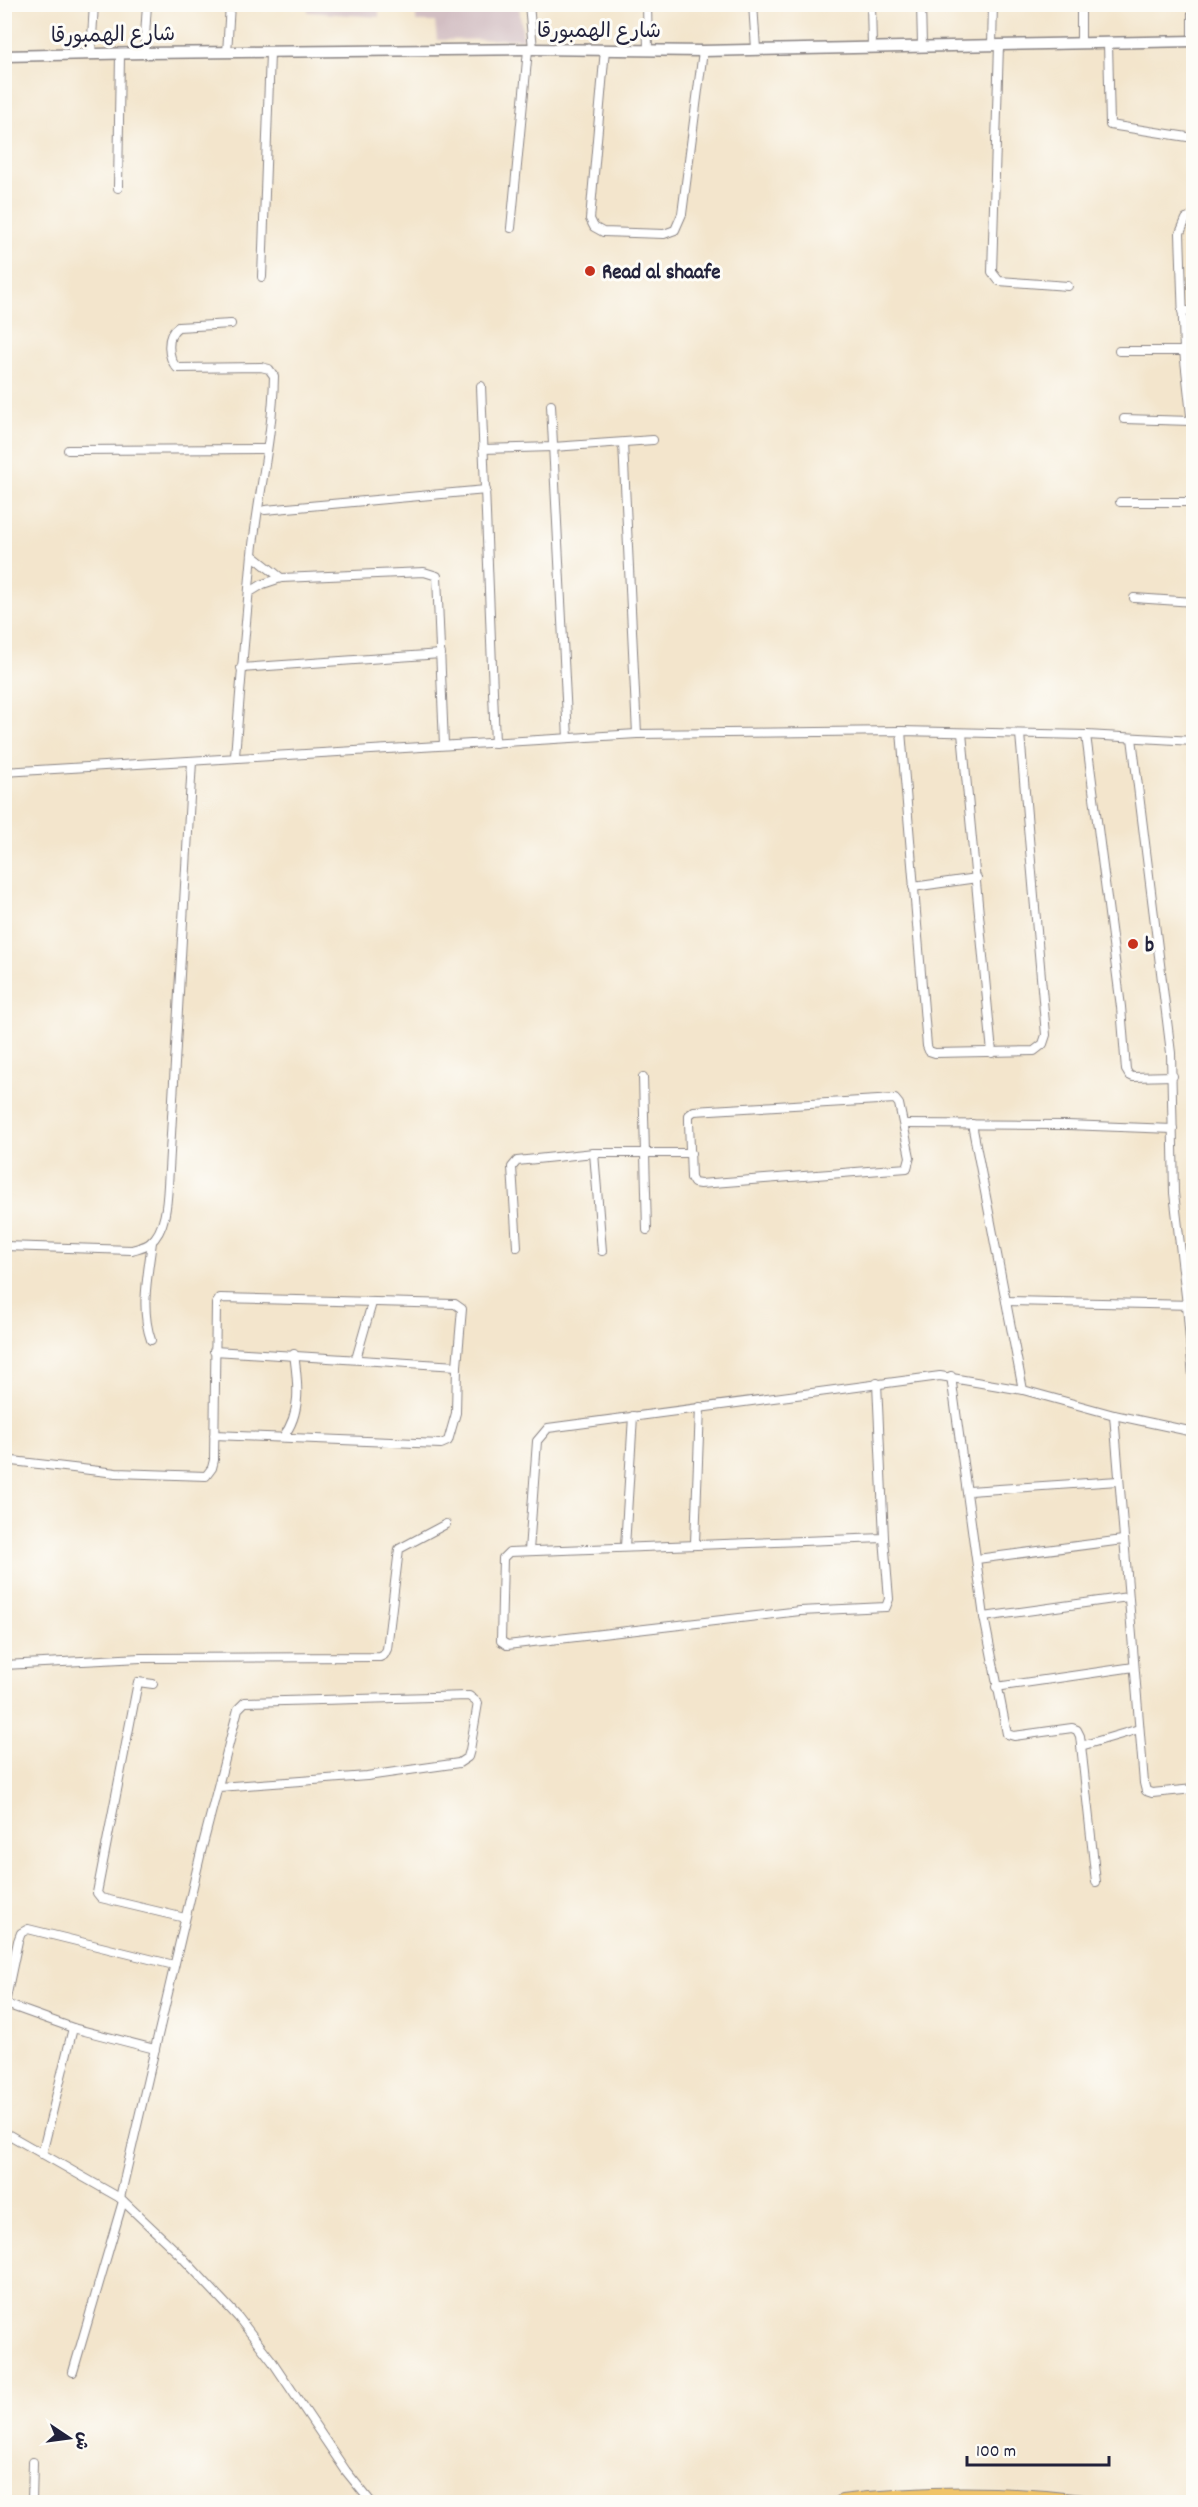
<svg xmlns="http://www.w3.org/2000/svg" width="1198" height="2507" viewBox="0 0 1198 2507" font-family="Dekko,'Playpen Sans Arabic',sans-serif">
  <style>
    .industrial { fill: #d2bec2 }
    .lines { fill: none; stroke-linecap: round; stroke-linejoin: round }
    .minor-casing { stroke: #8a8484; stroke-width: 10 }
    .tertiary-casing { stroke: #8a8484; stroke-width: 13 }
    .primary-casing { stroke: #8a8484; stroke-width: 16 }
    .minor { stroke: #fff; stroke-width: 8 }
    .tertiary { stroke: #fff; stroke-width: 10 }
    .primary { stroke: #f0c469; stroke-width: 14 }
    .poi-dot { fill: #c8321e; stroke: #fdfcf7; stroke-width: 2 }
    .labels { text-anchor: middle; stroke-width: 6; stroke-linejoin: round; paint-order: stroke }
    .street-label { font-size: 21px; fill: #22223b; stroke: #fdfcf7 }
    .poi-label { font-size: 21px; font-weight: bold; fill: #22223b; stroke: #fdfcf7; text-anchor: start }
  </style>
  <rect width="100%" height="100%" fill="#fdfcf7"/>
  <filter id="ink" filterUnits="userSpaceOnUse"><feTurbulence type="fractalNoise" baseFrequency=".0167" numOctaves="2"/><feDisplacementMap in="SourceGraphic" scale="12" xChannelSelector="R" yChannelSelector="G"/><feConvolveMatrix kernelMatrix="1 2 1 2 8 2 1 2 1" color-interpolation-filters="sRGB"/></filter>
  <filter id="wash" filterUnits="userSpaceOnUse"><feTurbulence type="fractalNoise" baseFrequency=".008" numOctaves="4" result="noise"/><feDisplacementMap in="SourceGraphic" scale="24" xChannelSelector="R" yChannelSelector="G"/><feGaussianBlur stdDeviation="1.35" result="paint"/><feColorMatrix in="noise" values="0 0 0 0 0 0 0 0 0 0 0 0 0 0 0 0 0 1.4 0 .05"/><feComposite in="paint" operator="in"/></filter>
  <g filter="url(#wash)">
    <rect width="100%" height="100%" fill="#f3e5cc"/>
    <g class="industrial">
      <polygon points="308,5 379,5 379,17 308,12"/>
      <polygon points="416,5 519,5 523,39 437,40 435,22 416,22"/>
    </g>
  </g>
  <g filter="url(#ink)">
    <g class="lines">
      <defs>
        <g id="minor">
          <polyline points="529,4 533,49"/>
          <polyline points="647,4 648,50"/>
          <polyline points="753,4 756,49"/>
          <polyline points="871,4 872,47"/>
          <polyline points="921,4 922,45"/>
          <polyline points="1192,4 1192,41"/>
          <polyline points="1081,43 1081,4"/>
          <polyline points="1108,43 1110,125 1194,138"/>
          <polyline points="992,45 993,4"/>
          <polyline points="999,45 992,272 999,281 1068,286"/>
          <polyline points="605,49 590,219 594,227 603,232 664,234 675,230 682,214 703,51"/>
          <polyline points="144,53 147,4"/>
          <polyline points="227,53 230,4"/>
          <polyline points="91,54 94,4"/>
          <polyline points="118,188 120,54"/>
          <polyline points="1194,216 1186,219 1180,233 1184,351 1194,443"/>
          <polyline points="511,228 528,50"/>
          <polyline points="262,277 270,53"/>
          <polyline points="1182,311 1194,311"/>
          <path d="M231,324L178,327C166,335 167,357 177,368L261,367L269,369L274,376C273,436 258,495 252,554C246,621 240,689 235,756"/>
          <polyline points="1119,351 1184,351"/>
          <polyline points="481,386 495,743"/>
          <polyline points="551,405 568,738"/>
          <polyline points="1124,419 1191,421"/>
          <polyline points="623,443 637,734"/>
          <polyline points="483,449 553,447 653,440"/>
          <polyline points="68,450 266,449"/>
          <polyline points="1120,502 1194,502"/>
          <polyline points="265,510 486,490"/>
          <polyline points="252,555 281,578"/>
          <polyline points="250,592 263,584 281,578 424,572 437,576 444,745"/>
          <polyline points="1134,598 1194,602"/>
          <polyline points="241,668 441,654"/>
          <polyline points="901,731 927,1046 929,1051 935,1053 1034,1051 1043,1044 1046,1035 1020,734"/>
          <polyline points="962,733 992,1053"/>
          <polyline points="1086,735 1121,1007 1126,1070 1129,1075 1133,1077 1173,1076"/>
          <polyline points="1132,738 1171,1053 1174,1193 1187,1305 1194,1389"/>
          <polyline points="4,772 637,734 901,731 1086,735 1194,741"/>
          <polyline points="913,887 977,878"/>
          <polyline points="643,1077 647,1230"/>
          <polygon points="895,1099 899,1104 910,1157 907,1168 700,1184 694,1183 691,1178 689,1121 689,1115 694,1111"/>
          <polyline points="904,1124 1067,1125 1173,1129"/>
          <polyline points="972,1124 1023,1390"/>
          <polyline points="594,1153 602,1251"/>
          <path d="M4,1246L132,1250C138,1248 145,1247 150,1243C169,1228 167,1191 169,1170L192,761"/>
          <polyline points="517,1247 512,1167 517,1161 594,1153 691,1153"/>
          <polyline points="1006,1301 1194,1305"/>
          <path d="M151,1340C140,1309 148,1274 152,1242"/>
          <polyline points="214,1351 457,1366"/>
          <polyline points="356,1359 372,1303"/>
          <polyline points="951,1376 984,1617 1007,1734 1014,1736 1072,1728 1077,1730 1080,1736 1096,1882"/>
          <polyline points="877,1383 884,1538 889,1599 886,1607 800,1611 507,1645 501,1641 503,1558 509,1552 884,1538"/>
          <polyline points="1114,1415 1144,1783 1146,1791 1152,1793 1194,1789"/>
          <path d="M283,1437C302,1413 298,1383 294,1354"/>
          <polyline points="4,1460 116,1473 206,1476 212,1468 214,1460 216,1304 220,1298 455,1304 462,1309 457,1366 456,1413 448,1441 441,1444 214,1435"/>
          <polyline points="969,1491 1118,1481"/>
          <polyline points="695,1543 700,1407"/>
          <polyline points="625,1547 633,1416"/>
          <polyline points="529,1551 537,1441 548,1428 940,1376 1023,1390 1114,1415 1194,1432"/>
          <polyline points="977,1559 1123,1540"/>
          <polyline points="984,1617 1128,1597"/>
          <polyline points="4,1665 141,1658 380,1657 384,1655 387,1649 399,1549 446,1524"/>
          <polyline points="153,1684 138,1682 97,1893 101,1898 185,1918"/>
          <polyline points="996,1687 1134,1667"/>
          <polyline points="1081,1746 1139,1729"/>
          <polyline points="6,2004 73,2028 155,2049"/>
          <polyline points="4,2008 18,1941 21,1933 28,1929 174,1965"/>
          <polyline points="4,2132 120,2198 178,2253 238,2317 272,2361 346,2471 371,2502"/>
          <polyline points="42,2154 73,2028"/>
          <polyline points="120,2198 201,1852 238,1709 245,1702 469,1696 478,1703 470,1750 468,1757 459,1763 367,1776 219,1787"/>
          <polyline points="73,2372 123,2201"/>
          <polyline points="32,2502 33,2462"/>
        </g>
        <polyline id="tertiary" points="4,56 144,53 533,49 703,51 1194,41"/>
        <path id="primary" d="M842,2502C923,2492 1003,2492 1083,2502"/>
      </defs>
      <use href="#minor" class="minor-casing"/>
      <use href="#tertiary" class="tertiary-casing"/>
      <use href="#primary" class="primary-casing"/>
      <use href="#minor" class="minor"/>
      <use href="#tertiary" class="tertiary"/>
      <use href="#primary" class="primary"/>
    </g>
  </g>
  <g class="poi-dot">
    <circle cx="590" cy="271" r="6"/>
    <circle cx="1133" cy="944" r="6"/>
  </g>
  <g class="labels">
    <g class="street-label">
      <text x="599" y="37">شارع الهمبورقا</text>
      <text transform="translate(113 34) rotate(-1)" y="7">شارع الهمبورقا</text>
    </g>
    <g class="poi-label">
      <text x="602" y="278">Read al shaafe</text>
      <text x="1145" y="951">b</text>
    </g>
  </g>
  <rect width="1198" height="2507" fill="none" stroke="#fdfcf7" stroke-width="24"/>
  <g transform="translate(69 2438) rotate(103)" stroke="#fdfcf7" stroke-width="4.5" paint-order="stroke">
  <path d="M0-4.5L10 22L0 15L-10 22Z" fill="#22223b"/>
  <text y="-9" font-size="16" font-weight="bold" text-anchor="middle" fill="#22223b">ش</text>
  </g>
  <path d="M967 2456v9h142v-9" fill="none" stroke="#22223b" stroke-width="3"/>
  <text x="976" y="2456" font-size="18" fill="#22223b" stroke="#fdfcf7" stroke-width="4.5" paint-order="stroke">100 m</text>
</svg>
